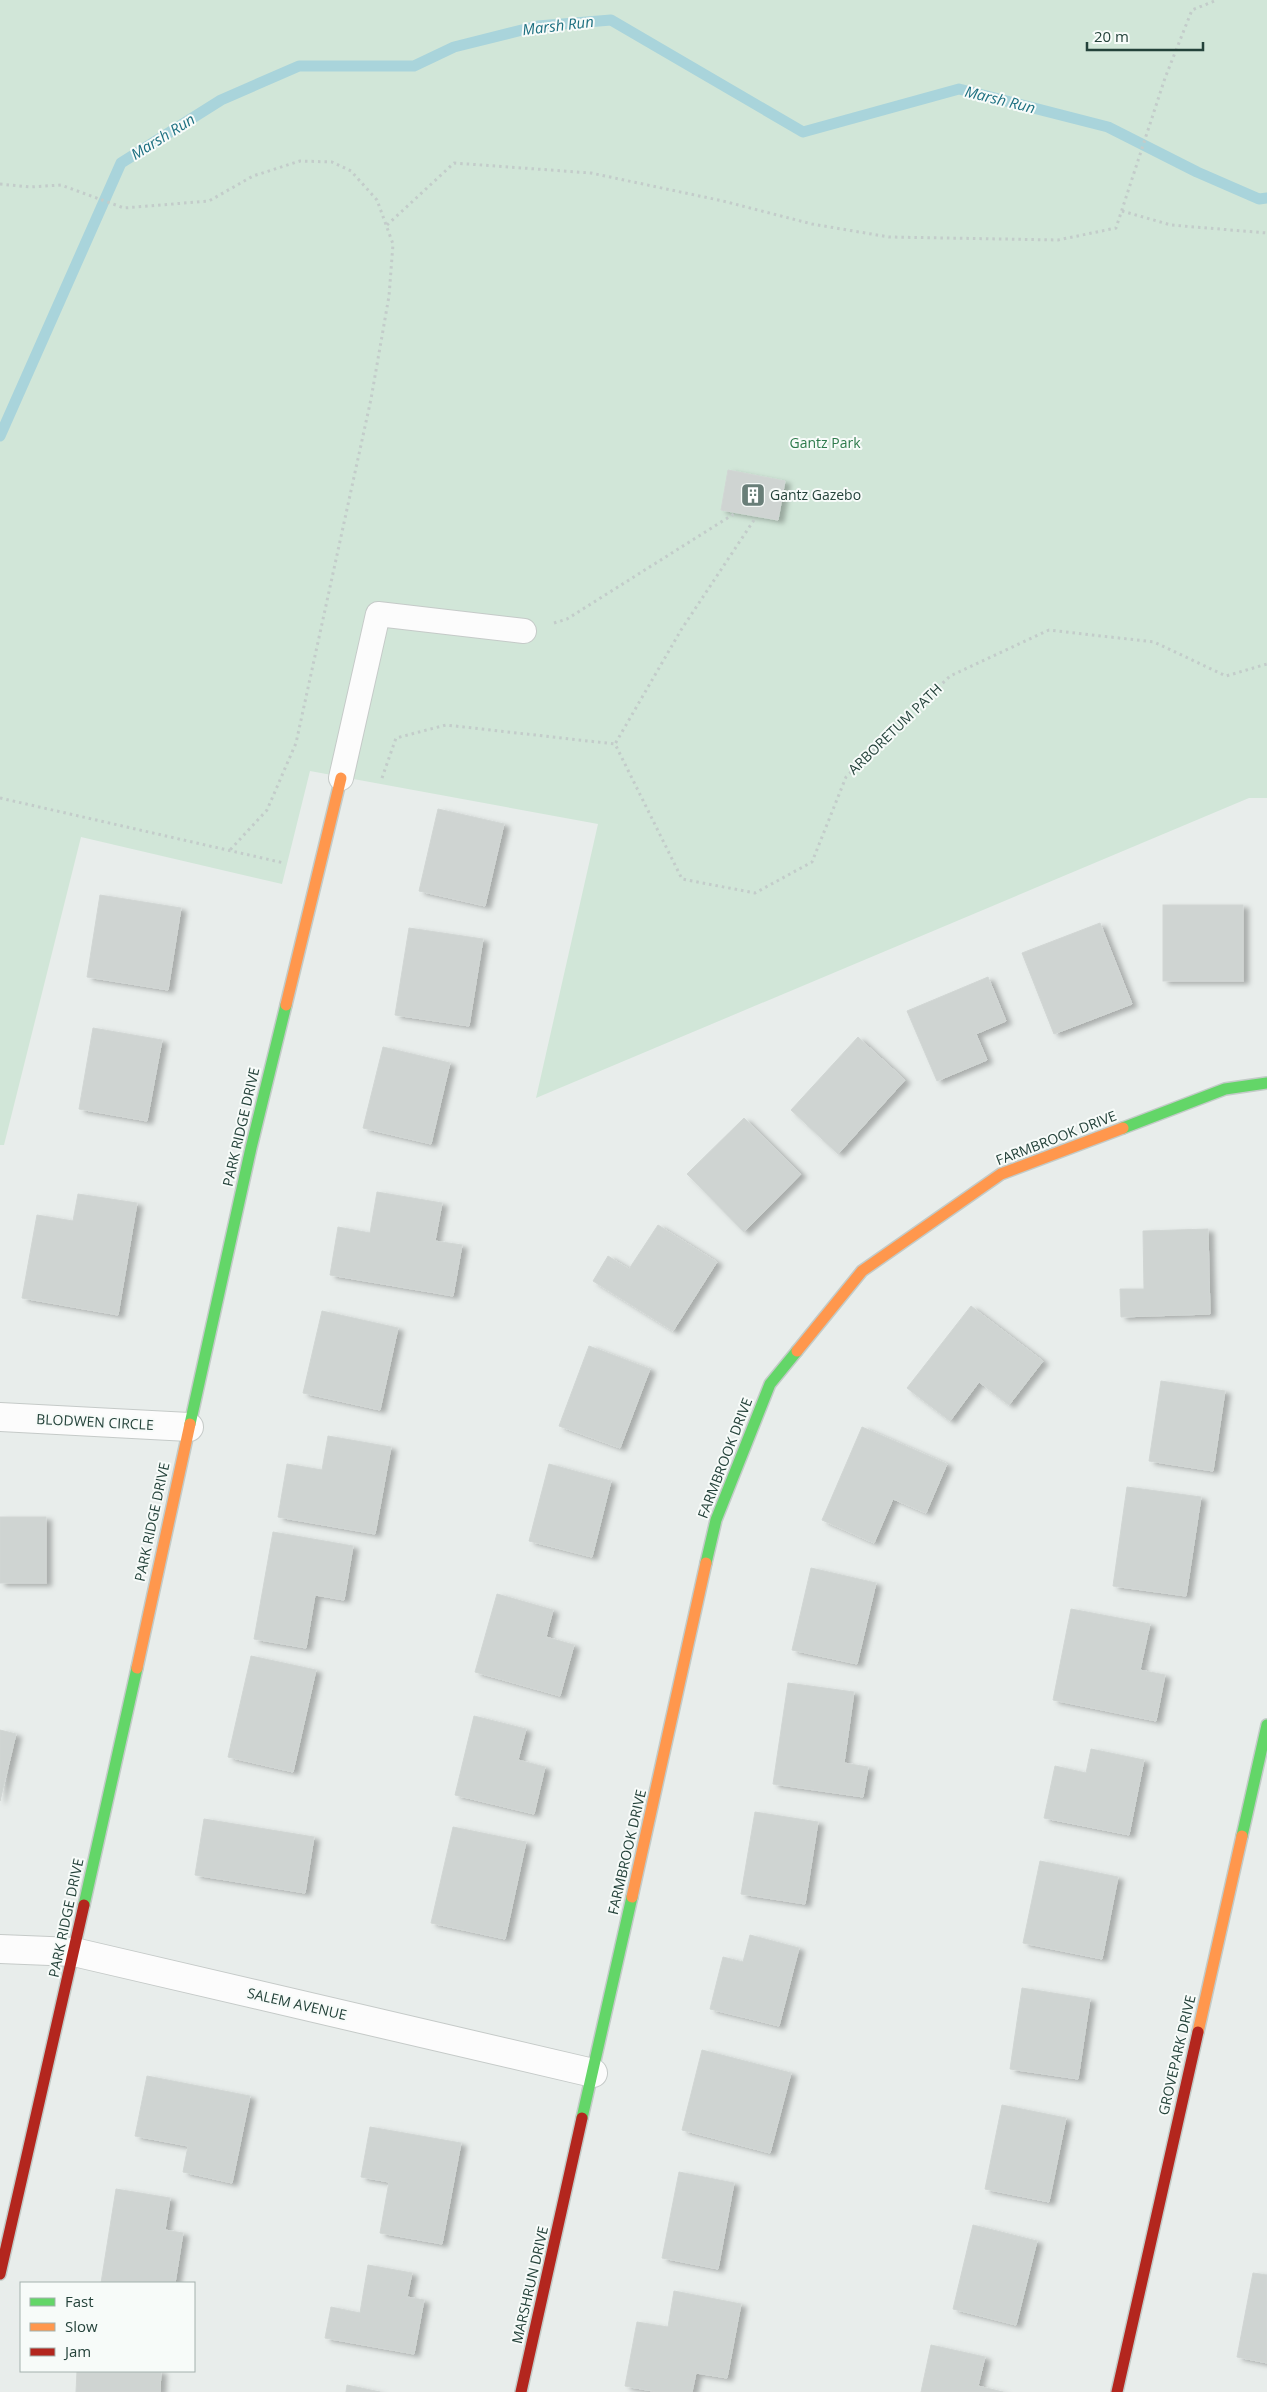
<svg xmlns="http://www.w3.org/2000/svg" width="1267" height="2392" viewBox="0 0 1267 2392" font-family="'Open Sans',sans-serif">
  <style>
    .green { fill: #d1e6d8 }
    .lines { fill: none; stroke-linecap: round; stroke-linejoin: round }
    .stream { stroke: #a9d4db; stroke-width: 11 }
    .building { fill: #cfd4d2; stroke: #d1d6d4; filter: url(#shadow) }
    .lane-casing { stroke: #c5cac8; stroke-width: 26 }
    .street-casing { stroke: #c5cac8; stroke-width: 30 }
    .fast-casing { stroke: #c3cbc8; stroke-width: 14 }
    .slow-casing { stroke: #c3cbc8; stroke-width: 14 }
    .jam-casing { stroke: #c3cbc8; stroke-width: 14 }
    .path { stroke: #c3ccca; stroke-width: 3; stroke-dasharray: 2.5 4; stroke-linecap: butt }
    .lane { stroke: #fcfcfc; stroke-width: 24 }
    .street { stroke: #fcfcfc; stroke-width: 28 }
    .fast { stroke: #63d668; stroke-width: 11 }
    .slow { stroke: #ff974d; stroke-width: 11 }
    .jam { stroke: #b3261e; stroke-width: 11 }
    .labels { text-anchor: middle; stroke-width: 4; stroke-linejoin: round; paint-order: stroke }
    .park-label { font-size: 14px; fill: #2d7a4b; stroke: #f7fbf9 }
    .poi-label { font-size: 14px; fill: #24423a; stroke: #f7fbf9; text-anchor: start }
    .street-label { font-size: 14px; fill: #24423a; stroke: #f7fbf9 }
    .water-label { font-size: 15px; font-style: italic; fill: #1c6f80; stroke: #f7fbf9 }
  </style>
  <defs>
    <filter id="shadow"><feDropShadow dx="5.5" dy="3" stdDeviation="2.5" flood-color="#0004"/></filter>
  </defs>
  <rect width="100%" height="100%" fill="#e8edeb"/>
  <polygon class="green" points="0,0 1267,0 1267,798 1249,798 536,1098 598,824 310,771 282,884 81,837 4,1145 0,1145"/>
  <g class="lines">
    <polyline class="stream" points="0,436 121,163 221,100 299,66 414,66 454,47 538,26 611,20 803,132 959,89 1108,127 1197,172 1259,199 1267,198"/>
  </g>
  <g class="building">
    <polygon points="728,470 785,481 778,520 721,510"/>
    <polygon points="438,809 504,824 485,906 419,891"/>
    <polygon points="100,895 181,908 168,990 87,977"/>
    <rect x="1163" y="905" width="80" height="76"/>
    <polygon points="1100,923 1132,1004 1054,1034 1022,953"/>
    <polygon points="409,928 483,939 469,1026 395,1015"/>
    <polygon points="988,977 1006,1021 976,1034 987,1060 937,1081 907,1011"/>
    <polygon points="93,1028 162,1040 147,1121 79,1109"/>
    <polygon points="858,1037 905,1080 838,1154 791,1110"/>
    <polygon points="383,1047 450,1063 431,1144 363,1128"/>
    <polygon points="744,1118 801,1174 744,1232 687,1174"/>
    <polygon points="377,1192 442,1203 435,1241 462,1245 453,1296 330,1275 338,1227 370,1233"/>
    <polygon points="78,1194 137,1203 118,1315 22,1298 37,1215 73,1221"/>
    <polygon points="658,1225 717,1262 673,1331 593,1281 608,1256 629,1269"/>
    <polygon points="1208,1229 1210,1314 1121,1317 1120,1289 1144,1289 1143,1231"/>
    <polygon points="971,1306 1043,1361 1009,1405 979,1382 950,1421 907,1388"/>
    <polygon points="322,1311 398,1328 380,1410 303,1393"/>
    <polygon points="589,1346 650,1369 620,1448 559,1426"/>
    <polygon points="1161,1381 1225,1391 1213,1471 1149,1461"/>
    <polygon points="862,1427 947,1464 926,1513 893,1499 874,1543 822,1520"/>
    <polygon points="328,1436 391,1447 375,1534 278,1517 287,1464 322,1470"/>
    <polygon points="549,1464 611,1481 592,1557 529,1541"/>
    <polygon points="1127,1487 1201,1497 1186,1596 1113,1586"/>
    <rect x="0" y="1517" width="46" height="66"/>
    <polygon points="273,1532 353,1546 344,1600 315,1595 306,1648 254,1639"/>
    <polygon points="811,1568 876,1583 857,1664 792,1650"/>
    <polygon points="497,1594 553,1610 546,1637 574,1645 560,1696 475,1672"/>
    <polygon points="1071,1609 1150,1624 1140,1670 1165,1675 1156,1721 1053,1700"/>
    <polygon points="251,1656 316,1670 293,1772 228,1757"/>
    <polygon points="788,1683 854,1692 844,1763 868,1767 863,1797 773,1784"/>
    <polygon points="474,1716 526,1729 518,1760 545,1767 534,1814 455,1795"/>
    <polygon points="0,1730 16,1734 0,1801"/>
    <polygon points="1091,1749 1144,1760 1129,1835 1044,1818 1055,1766 1086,1773"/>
    <polygon points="755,1812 818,1822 805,1904 741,1894"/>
    <polygon points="204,1819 314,1837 305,1893 195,1875"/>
    <polygon points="453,1827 526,1842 505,1939 431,1923"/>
    <polygon points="1040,1861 1118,1877 1102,1959 1023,1943"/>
    <polygon points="750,1935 799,1948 779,2026 710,2009 723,1957 743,1962"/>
    <polygon points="1022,1988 1090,1999 1078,2079 1010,2069"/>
    <polygon points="702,2050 791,2073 770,2153 682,2130"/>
    <polygon points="147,2076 250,2096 232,2183 183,2172 188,2146 135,2136"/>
    <polygon points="1002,2105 1066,2118 1049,2202 985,2189"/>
    <polygon points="370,2127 461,2143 442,2244 380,2233 389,2182 361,2177"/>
    <polygon points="679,2172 734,2183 718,2269 662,2258"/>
    <polygon points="116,2189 170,2198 165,2230 183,2233 175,2283 101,2283"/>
    <polygon points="973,2225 1037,2241 1016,2325 953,2309"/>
    <polygon points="368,2265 412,2273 407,2297 424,2300 414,2354 325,2338 331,2307 360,2313"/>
    <polygon points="1253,2273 1267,2275 1267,2363 1237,2357"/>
    <polygon points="674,2291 741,2304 727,2378 696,2373 692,2392 658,2392 625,2386 637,2322 668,2327"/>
    <polygon points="931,2345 985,2357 978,2386 1003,2392 921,2392"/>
    <polygon points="77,2371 161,2371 160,2392 76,2392"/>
    <polygon points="347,2385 380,2392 346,2392"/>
  </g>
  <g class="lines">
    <defs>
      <polyline id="lane" points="341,778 378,614 524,631"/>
      <g id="street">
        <polyline points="0,1417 189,1427"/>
        <polyline points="0,1949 74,1952 593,2073"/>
      </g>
      <g id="fast">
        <polyline points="1123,1128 1225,1089 1267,1083"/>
        <polyline points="190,1424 251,1148 286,1005"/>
        <polyline points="706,1563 716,1520 770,1384 797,1351"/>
        <polyline points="1242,1836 1267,1725"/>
        <polyline points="84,1905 137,1668"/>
        <polyline points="582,2118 632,1897"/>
      </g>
      <g id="slow">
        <polyline points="286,1005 341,778"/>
        <polyline points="797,1351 862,1271 1001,1174 1123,1128"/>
        <polyline points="137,1668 190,1424"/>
        <polyline points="632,1897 706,1563"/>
        <polyline points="1198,2032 1242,1836"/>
      </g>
      <g id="jam">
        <polyline points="0,2274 84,1905"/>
        <polyline points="521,2392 582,2118"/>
        <polyline points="1117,2392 1198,2032"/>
      </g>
    </defs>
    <use href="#lane" class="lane-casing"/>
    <use href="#street" class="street-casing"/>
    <use href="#fast" class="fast-casing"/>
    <use href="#slow" class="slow-casing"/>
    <use href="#jam" class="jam-casing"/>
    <g class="path">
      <polyline points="0,184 30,187 61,185 124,208 209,201 253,176 300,161 332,162 351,171 377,200 393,244 389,296 371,399 296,743 267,810 229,851"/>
      <polyline points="1122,211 1171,225 1267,233"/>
      <polyline points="387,225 454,163 591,173 723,201 812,224 889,237 1058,240 1116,228 1165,78 1192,10 1217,0"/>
      <polyline points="754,520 681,630 615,744 682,879 755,893 812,862 846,777 950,676 1049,630 1154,642 1226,676 1267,664"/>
      <polyline points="554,623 567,619 737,512"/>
      <polyline points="382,778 396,738 446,725 615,744"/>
      <polyline points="0,798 284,863"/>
    </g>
    <use href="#lane" class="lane"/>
    <use href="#street" class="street"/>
    <use href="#fast" class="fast"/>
    <use href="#slow" class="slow"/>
    <use href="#jam" class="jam"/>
  </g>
  <defs>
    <symbol id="building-square" viewBox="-11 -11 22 22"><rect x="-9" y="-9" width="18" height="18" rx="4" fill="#697e78" stroke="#f7fbf9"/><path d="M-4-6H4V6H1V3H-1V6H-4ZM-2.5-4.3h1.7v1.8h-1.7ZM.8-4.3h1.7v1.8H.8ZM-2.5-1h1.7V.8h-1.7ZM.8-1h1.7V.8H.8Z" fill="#fff"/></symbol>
  </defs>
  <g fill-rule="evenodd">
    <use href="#building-square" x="739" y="481" width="28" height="28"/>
  </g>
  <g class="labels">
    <g class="park-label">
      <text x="825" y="448">Gantz Park</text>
    </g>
    <g class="poi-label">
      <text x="770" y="500">Gantz Gazebo</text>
    </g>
    <g class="street-label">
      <text transform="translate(895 729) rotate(-44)" y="5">ARBORETUM PATH</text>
      <text transform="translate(241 1127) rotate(-77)" y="5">PARK RIDGE DRIVE</text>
      <text transform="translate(1056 1138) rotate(-21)" y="5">FARMBROOK DRIVE</text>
      <text transform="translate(95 1422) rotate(3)" y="5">BLODWEN CIRCLE</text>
      <text transform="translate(725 1458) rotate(-69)" y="5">FARMBROOK DRIVE</text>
      <text transform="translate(152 1522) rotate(-78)" y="5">PARK RIDGE DRIVE</text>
      <text transform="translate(627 1852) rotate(-77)" y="5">FARMBROOK DRIVE</text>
      <text transform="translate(66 1918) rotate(-78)" y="5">PARK RIDGE DRIVE</text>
      <text transform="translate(297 2004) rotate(13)" y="5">SALEM AVENUE</text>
      <text transform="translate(1177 2055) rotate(-77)" y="5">GROVEPARK DRIVE</text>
      <text transform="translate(530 2285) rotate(-77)" y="5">MARSHRUN DRIVE</text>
    </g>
    <g class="water-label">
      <text transform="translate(558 26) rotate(-7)" y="5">Marsh Run</text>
      <text transform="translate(1000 100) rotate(14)" y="5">Marsh Run</text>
      <text transform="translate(163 137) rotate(-32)" y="5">Marsh Run</text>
    </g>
  </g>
  <rect x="20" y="2282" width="175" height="90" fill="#f7fbf9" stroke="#a3b1ad"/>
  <rect x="30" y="2298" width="25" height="8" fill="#63d668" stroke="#a3b1ad"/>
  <text x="65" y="2307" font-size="15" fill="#24423a">Fast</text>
  <rect x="30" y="2323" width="25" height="8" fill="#ff974d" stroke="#a3b1ad"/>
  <text x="65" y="2332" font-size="15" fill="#24423a">Slow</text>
  <rect x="30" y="2348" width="25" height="8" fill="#b3261e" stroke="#a3b1ad"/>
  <text x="65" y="2357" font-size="15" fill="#24423a">Jam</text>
  <path d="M1087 42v8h116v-8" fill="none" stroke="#24423a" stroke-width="2.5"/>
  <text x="1094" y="42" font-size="15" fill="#24423a" stroke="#f7fbf9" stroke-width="4" paint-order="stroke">20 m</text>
</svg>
